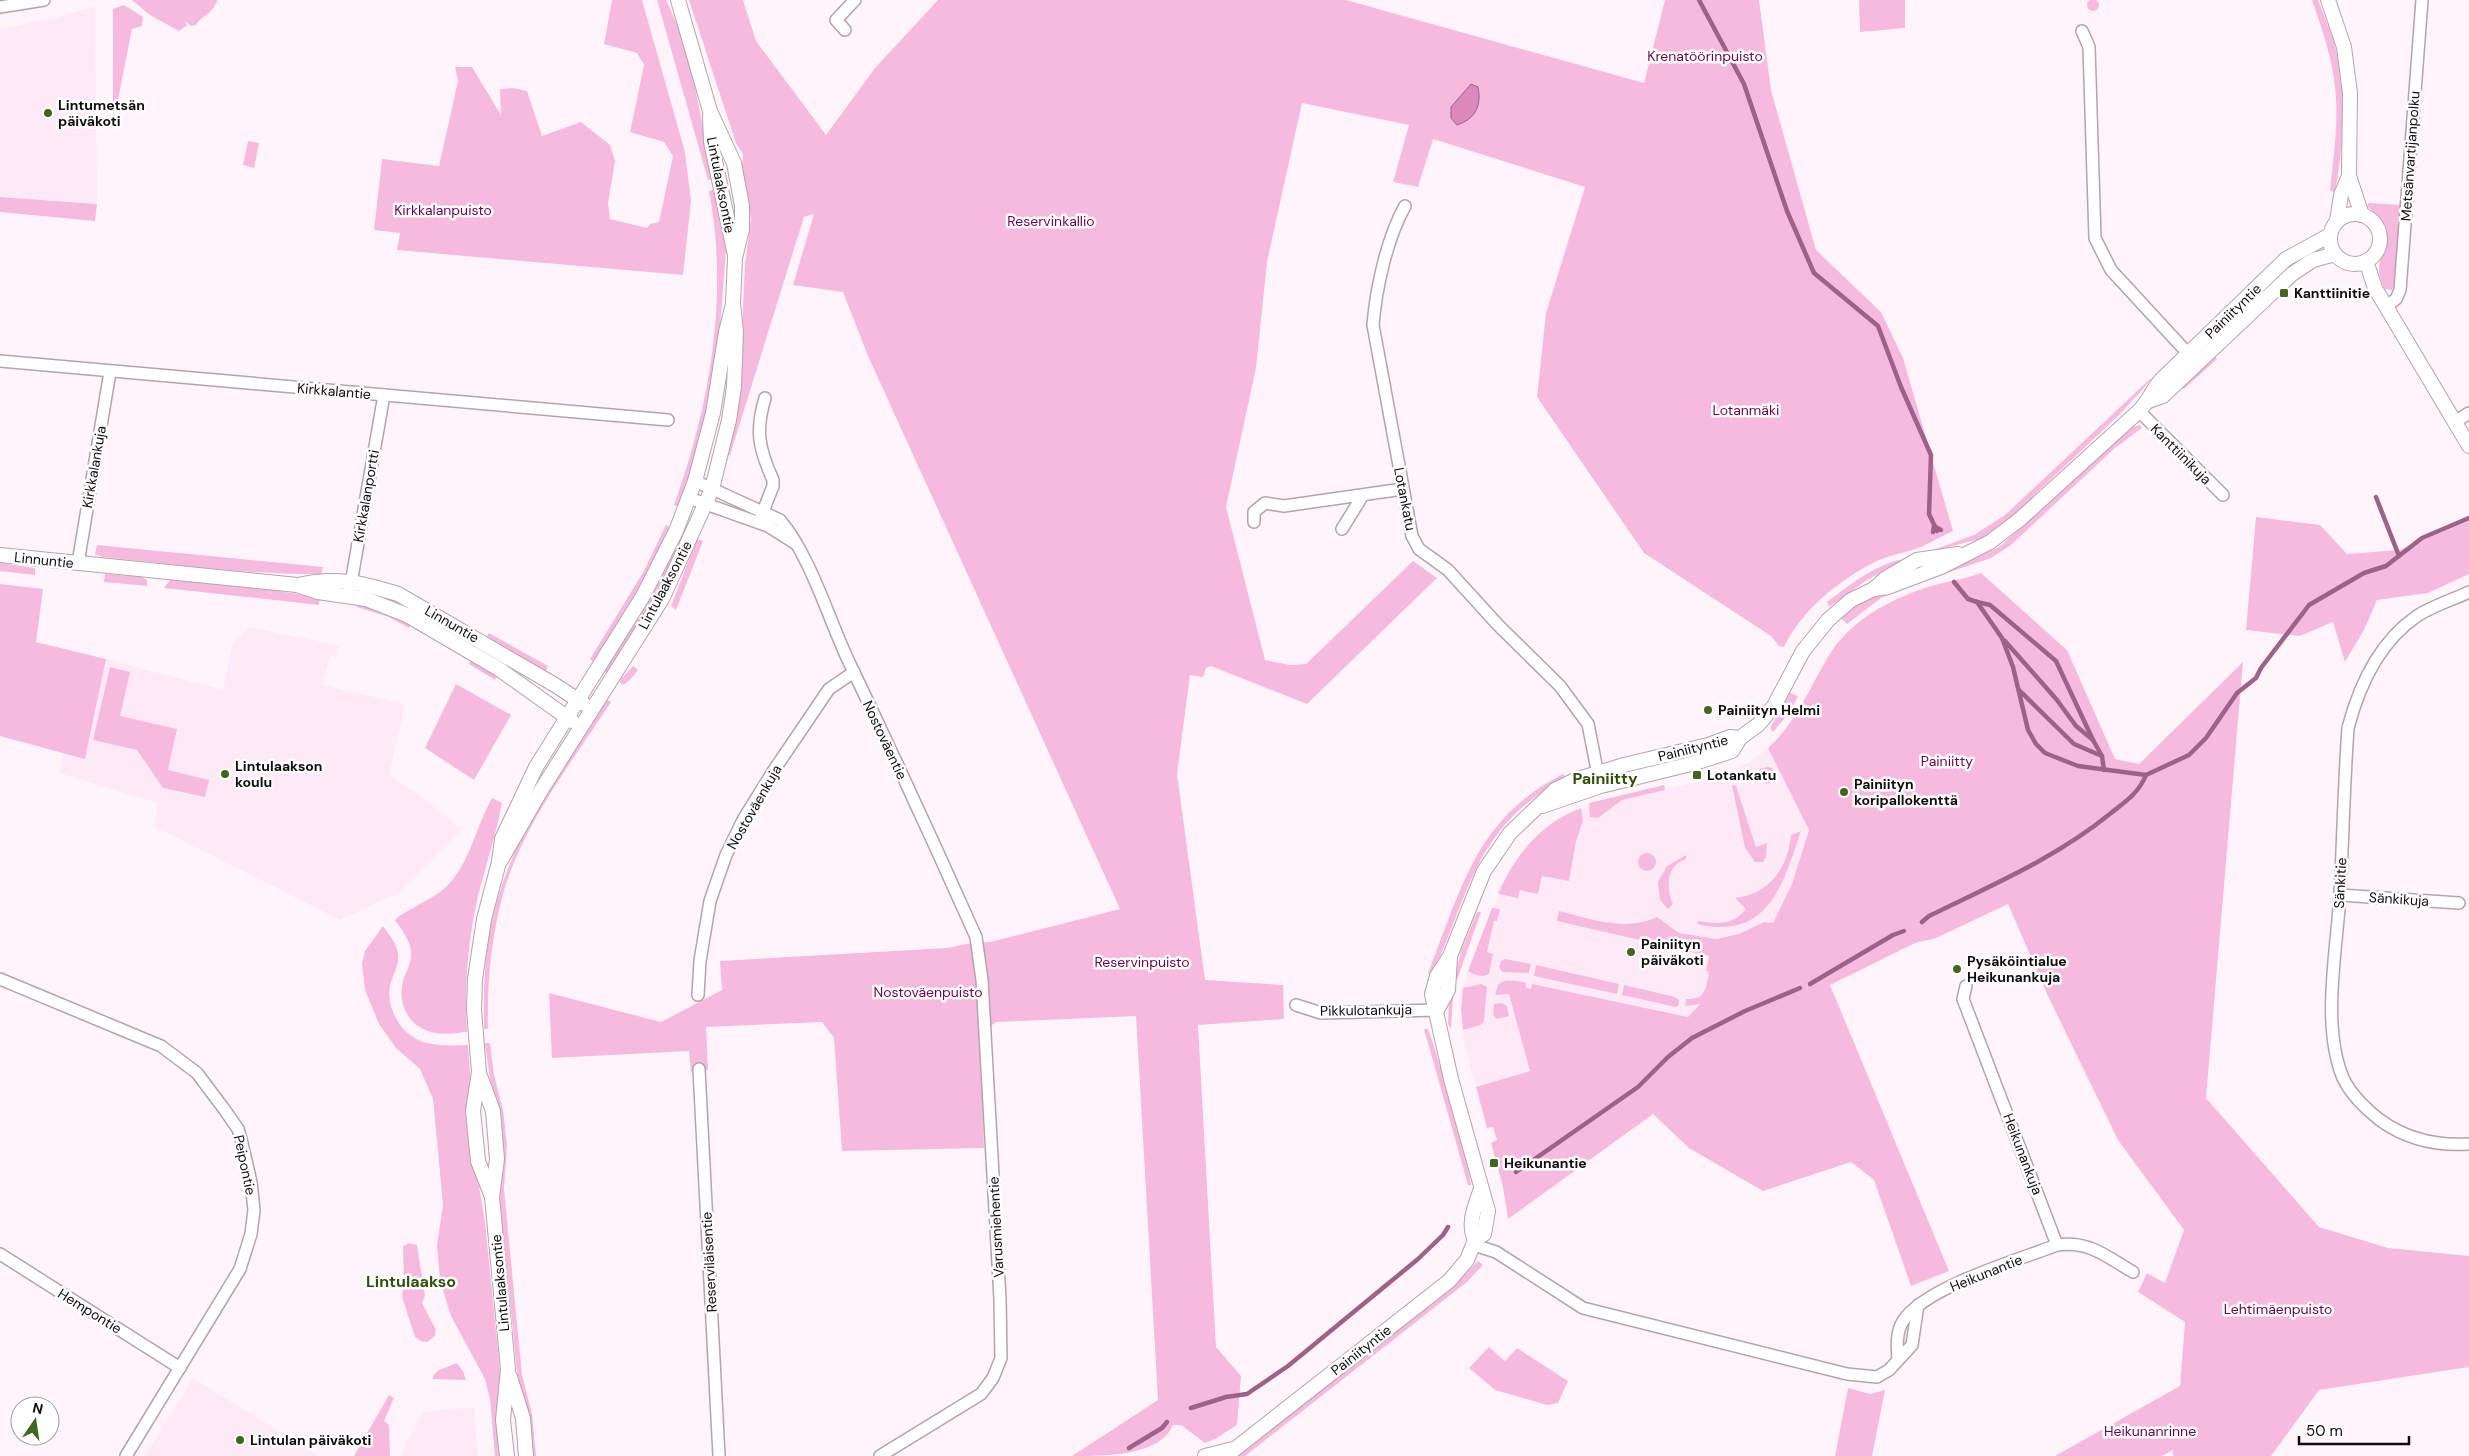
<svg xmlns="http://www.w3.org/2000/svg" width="2469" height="1456" viewBox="0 0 2469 1456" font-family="'DM Sans',sans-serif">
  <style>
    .built { fill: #feeaf6 }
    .green { fill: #f7badf }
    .water { fill: #db88bd; stroke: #9e6288 }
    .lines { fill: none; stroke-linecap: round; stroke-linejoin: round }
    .stream { stroke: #9e6288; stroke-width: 4.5 }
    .minor-casing { stroke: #b4a3ad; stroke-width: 14 }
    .tertiary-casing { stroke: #b4a3ad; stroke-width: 16 }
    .minor { stroke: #fff; stroke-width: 11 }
    .tertiary { stroke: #fff; stroke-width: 14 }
    .poi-dot { fill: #43661e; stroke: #fff; stroke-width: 2 }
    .labels { text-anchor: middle; stroke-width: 5; stroke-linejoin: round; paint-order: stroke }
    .park-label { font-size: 14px; fill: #6a0251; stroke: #fff }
    .poi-label { font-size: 14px; font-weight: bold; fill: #100b0e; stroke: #fff; text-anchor: start }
    .street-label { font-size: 14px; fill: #100b0e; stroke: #fff }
    .quarter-label { font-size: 16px; font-weight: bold; fill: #304f09; stroke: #fff }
  </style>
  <rect width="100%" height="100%" fill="#fff4fa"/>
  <g class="built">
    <polygon points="95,6 97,204 0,197 0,29 55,18"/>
    <polygon points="249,627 339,646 337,657 330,655 322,685 405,704 389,775 419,795 462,829 399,892 340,920 154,826 158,803 59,773 63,753 85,758 106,659 223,690 233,642"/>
    <polygon points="1768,748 1809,830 1792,884 1773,923 1673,1033 1497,1164 1491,1143 1497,1140 1493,1127 1487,1128 1464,1043 1461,1009 1463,988 1468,971 1510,868 1531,841 1553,822 1569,813 1588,806 1711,779 1750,762"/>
    <polygon points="193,1378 319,1456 148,1456 146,1454"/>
    <polygon points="474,1407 478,1456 402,1456 402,1452 424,1412"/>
  </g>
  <g class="green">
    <circle cx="2093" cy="5" r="6"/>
    <path d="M132,0H217V1C210,17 203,14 196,25L191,26L185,21L187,25L179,31L150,15Z"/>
    <polygon points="612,0 642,0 685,152 691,201 683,275 397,250 400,233 374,230 382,159 439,166 458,81 455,67 472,67 501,115 500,89 514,88 527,91 542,136 581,122 610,145 615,161 608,203 610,219 647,228 650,224 659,222 673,156 664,142 630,132 644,65 637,53 604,44"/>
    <path d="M657,0H666C694,56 700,119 713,179L708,180Z"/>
    <path d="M689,0H743L756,41L826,135L875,68L938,0H1346L1644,83L1665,0H1759L1771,90L1816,250L1881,312L1903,358L1953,531C1942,536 1932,542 1921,547C1906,553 1888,555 1873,563C1838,581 1801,611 1784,647L1779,646L1771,636L1644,553L1537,397L1546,313L1585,187L1433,139L1418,187L1393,182L1409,125L1302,103L1267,262L1256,368L1226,507L1265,660L1290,665L1306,664L1413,561L1437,578L1307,704L1211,666L1206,668L1203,677L1190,675L1177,774L1205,980L1283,985L1284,1019L1198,1025L1216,1347L1241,1376L1237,1425L1215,1439L1205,1443L1181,1425H1173C1160,1456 1106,1456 1072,1456L1158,1400L1136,1016L996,1022L980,1034L984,1148L842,1151L834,1038L822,1022L706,1027L708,1070L691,1072L689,1051L552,1058L549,993L661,1022L722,990L720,961L947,948L971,943L990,942L1120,909L868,356L843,292L793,285L814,214L804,217L730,455H725L741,352L745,264L751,219L742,167L743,154L736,143Z"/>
    <polygon points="1859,0 1905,0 1905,28 1860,32"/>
    <path d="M2312,0H2318C2325,18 2333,36 2337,54C2348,97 2343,148 2335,192L2330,191C2333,160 2338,128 2336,98C2334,63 2323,32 2312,0Z"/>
    <polygon points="124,5 143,17 142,26 132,29 118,100 113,103 113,9"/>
    <polygon points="248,141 259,143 254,168 243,165"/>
    <path d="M715,189L726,251L718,352L702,437L680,507L674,505C710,406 729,295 709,191Z"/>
    <polygon points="0,197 97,204 95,221 0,212"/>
    <path d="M2369,203L2401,205L2396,282L2392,290L2385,289C2363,250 2412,246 2367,206Z"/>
    <polygon points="2213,354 2217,359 2184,389 2181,385"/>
    <polygon points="2150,379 2151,380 2119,415 2008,520 1980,539 1925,553 1974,535 2005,515"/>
    <polygon points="2140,425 2142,428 2115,448 2011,545 1991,558 1932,578 1999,547 2047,505 2126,429"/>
    <polygon points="2256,517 2320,525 2347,554 2399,550 2469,521 2469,574 2428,593 2377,600 2364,630 2345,662 2333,622 2300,636 2246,630"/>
    <polygon points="666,525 672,528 649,575 595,663 590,659 644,571"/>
    <polygon points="680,531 686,533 653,600 607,673 602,670"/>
    <polygon points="697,539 703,541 676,610 671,606"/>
    <path d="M97,545L323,567L321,574C248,575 175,564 103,557L95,554Z"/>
    <path d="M1907,559L1867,580L1829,607L1827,602C1847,587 1881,560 1907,559Z"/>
    <polygon points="0,563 35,568 35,575 0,571"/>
    <path d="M1981,573L2067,650L2115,759L2139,764L2243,662L2206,1098L2319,1227L2388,1248L2469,1256V1367L2319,1390L2271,1456H2173V1450L2162,1456H2055L2180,1386L2185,1322L2138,1292L2147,1273L2165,1283L2184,1230L2118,1140L2047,994L2008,904L1936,938L1915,943L1830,985L1949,1271L1911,1286L1874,1180L1851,1162L1763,1191L1689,1148L1653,1114L1508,1219L1503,1187L1491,1143L1497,1140L1493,1127L1487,1128L1476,1087L1530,1071L1509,994L1495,995L1498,985C1504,978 1518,981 1526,983V988L1531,989L1532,984L1688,1017L1700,1004L1685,1006L1686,999C1706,1000 1706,988 1709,972L1706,971L1709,956L1557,921L1559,911C1592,919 1625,932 1657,917L1679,933L1716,939L1739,934L1764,922L1773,923L1792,884L1809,830L1768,748C1796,723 1809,689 1828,657C1849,622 1885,602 1922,589C1941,582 1962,580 1981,573Z"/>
    <polygon points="105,574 142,577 147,580 147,586 104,582"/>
    <polygon points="170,580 270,590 320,597 319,605 164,588"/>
    <path d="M1915,582L1916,584L1881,598L1847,624L1841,618C1862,597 1888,590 1915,582Z"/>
    <polygon points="0,584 43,589 36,642 106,659 85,759 0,736"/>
    <polygon points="357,604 364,605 411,623 409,628 389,617 357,607"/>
    <polygon points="489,633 548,666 546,671 486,638"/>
    <polygon points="472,659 497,675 495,680 469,664"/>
    <polygon points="633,666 638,670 630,680 623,685 619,681"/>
    <polygon points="110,667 130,672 120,716 177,729 168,770 209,780 205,797 163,788 137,750 93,740"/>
    <polygon points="456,684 511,715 474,780 425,748"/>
    <polygon points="1790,693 1798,696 1790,712 1773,732 1770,728"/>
    <path d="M605,698L611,702C572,762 523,824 503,894C491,939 487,983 488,1029H484C483,983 485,936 500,891C522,821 568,760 605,698Z"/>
    <polygon points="1768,767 1772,768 1777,780 1766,784 1759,769"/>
    <path d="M1563,774L1565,776C1543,791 1520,806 1503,827C1468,868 1456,926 1432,974L1428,973C1462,888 1475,819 1563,774Z"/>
    <polygon points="1664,785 1665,790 1622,800 1598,818 1590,817 1589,803"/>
    <polygon points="1732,785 1736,786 1756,847 1767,843 1766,857 1763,862 1755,862 1745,848"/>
    <path d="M492,798L502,803C496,835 486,864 478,896C468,940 464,986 467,1032C456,1033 446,1035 435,1033C410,1029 397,1005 403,981C406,971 412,963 411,951C410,940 401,929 395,920C401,912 434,899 446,887C471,862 475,828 492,798Z"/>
    <path d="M1581,808L1583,821L1576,841L1569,881L1542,876L1538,894L1520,890L1518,898L1498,894C1515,856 1540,823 1581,808Z"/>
    <path d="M1801,831C1783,885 1768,941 1697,924L1698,921C1718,924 1732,926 1746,909L1735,898C1769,894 1788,868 1791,835Z"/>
    <circle cx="1647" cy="862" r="9"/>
    <path d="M1686,855V859C1666,866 1666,887 1673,904L1668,909L1660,900L1658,882L1667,866Z"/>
    <path d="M1492,908L1500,909L1497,921H1494L1487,952L1493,954L1489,974C1483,978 1474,975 1468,971Z"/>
    <polygon points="1477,912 1481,912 1457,980 1454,980 1461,951"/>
    <path d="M383,926C389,935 396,942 398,953C400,965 392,975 390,986C388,998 391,1010 397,1020C413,1047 439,1046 468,1045L477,1175L485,1222L500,1371L501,1456H495L490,1399L485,1379L451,1316L440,1281L437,1245L443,1205L433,1099L420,1069L396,1048L379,1024L365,990L362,963L365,951Z"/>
    <polygon points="1505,959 1531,964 1529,973 1502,972 1499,966 1501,961"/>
    <polygon points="1536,965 1619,984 1617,994 1534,976"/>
    <polygon points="1481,984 1487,987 1484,1021 1481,1025 1463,1030 1461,1009 1463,988"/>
    <polygon points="1624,985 1675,997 1679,1000 1679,1004 1676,1007 1622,995"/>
    <polygon points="1449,997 1453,998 1451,1029 1448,1024"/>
    <polygon points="1502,1003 1507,1006 1509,1016 1497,1019 1493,1015 1494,1004"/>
    <polygon points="1424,1029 1428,1029 1433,1043 1464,1146 1471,1185 1468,1185"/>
    <polygon points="485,1043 490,1043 494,1075 503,1110 507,1145 504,1189 522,1375 532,1414 536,1456 532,1456 517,1372 499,1191 498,1109 490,1080"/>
    <polygon points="409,1243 417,1245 425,1296 422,1303 436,1330 435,1336 427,1342 421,1341 415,1337 402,1297 404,1282 403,1246"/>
    <polygon points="1478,1261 1483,1265 1467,1282 1245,1456 1235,1456 1455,1284"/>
    <polygon points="1489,1347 1505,1361 1517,1348 1568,1381 1558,1403 1547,1405 1495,1390 1469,1368"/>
    <polygon points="457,1363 463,1371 466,1380 433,1379 433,1376 439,1370"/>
    <polygon points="1848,1388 1870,1394 1885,1390 1872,1456 1835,1456"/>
    <polygon points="389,1395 394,1398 384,1421 389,1425 390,1456 354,1456"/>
  </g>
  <path class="water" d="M1471,84L1478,87C1482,106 1475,119 1457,125L1451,118V107Z"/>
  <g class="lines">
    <g class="stream">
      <polyline points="1699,0 1744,84 1787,211 1814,273 1878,326 1901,387 1931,455 1929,514 1937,531"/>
      <polyline points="2376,497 2399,556"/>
      <polyline points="1933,532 1934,526 1941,530"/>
      <polyline points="1954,582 1968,599 1977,602 2002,638 2013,667 2028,730 2036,744 2045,753 2078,766 2146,775 2189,755 2206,738 2237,693 2256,678 2261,668 2309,605 2364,573 2386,566 2422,538 2469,518"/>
      <polyline points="1977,602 1990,605 2056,661 2093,740"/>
      <polyline points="2005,641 2057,700 2076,726 2093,740 2102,756 2104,770"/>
      <polyline points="2020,691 2074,744 2102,756"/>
      <path d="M1922,922L1929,916C1992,885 2056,858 2111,813C2126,801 2138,794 2146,775"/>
      <polyline points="1810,984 1893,935 1904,931"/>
      <polyline points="1516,1172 1638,1087 1668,1057 1692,1038 1745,1011 1800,988"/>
      <polyline points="1191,1408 1226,1397 1247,1394 1288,1366 1418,1259 1443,1235 1448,1227"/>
      <polyline points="1129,1448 1162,1428 1167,1422"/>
    </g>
    <defs>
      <g id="minor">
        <polyline points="0,7 44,0"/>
        <polyline points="845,30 836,20 855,0"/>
        <polyline points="2082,31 2089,47 2095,238 2111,270 2193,359"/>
        <path d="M1405,206C1387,238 1376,288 1373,325L1412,536L1419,549L1448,570L1498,625L1560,686L1588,724L1599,780"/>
        <polyline points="2387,306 2396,299 2400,290 2422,0"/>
        <polyline points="0,361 668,420"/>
        <polyline points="2139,411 2223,495"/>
        <polyline points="2455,422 2469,413"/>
        <path d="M695,481L780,520C810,555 829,620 849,662C893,754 935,845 976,937L982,980L1000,1299L1001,1358L993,1378L981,1394L880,1456"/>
        <polyline points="689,498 768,526 795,543"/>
        <path d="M759,522L773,486V480C759,449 755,431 765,398"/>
        <polyline points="1254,522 1254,512 1265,503 1284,506 1403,489"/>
        <polyline points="1342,529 1363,495"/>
        <polyline points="78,563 110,372"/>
        <polyline points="350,589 384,395"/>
        <path d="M2469,592C2452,600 2432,606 2417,616C2379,642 2359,686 2348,728C2344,783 2343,839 2340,894C2337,950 2321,1025 2343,1078C2351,1095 2366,1109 2380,1120C2406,1139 2437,1146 2469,1144"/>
        <polyline points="2340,895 2459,903"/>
        <polyline points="0,979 161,1046 197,1073 224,1109 238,1129 241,1139 251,1182 254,1210 251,1234 240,1269 126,1456"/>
        <path d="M1966,986L1963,999L2057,1245C2089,1240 2107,1257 2133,1272"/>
        <polyline points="698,995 700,961 710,901 726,855 743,820 772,773 829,689 854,672"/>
        <polyline points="1296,1005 1321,1013 1437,1010"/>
        <polyline points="699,1069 719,1456"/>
        <polyline points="1474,1245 1496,1252 1583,1308 1847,1374 1877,1377 1889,1370 1912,1345 1918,1305"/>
        <polyline points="0,1254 180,1368"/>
        <path d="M1898,1359C1897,1347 1896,1332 1903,1321C1925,1287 2018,1260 2057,1245"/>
      </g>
      <g id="tertiary">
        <polyline points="2328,0 2344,47 2350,93 2349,176 2341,195 2337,221"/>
        <polyline points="710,116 711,142 735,255"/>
        <polyline points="2349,176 2362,215"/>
        <circle cx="2355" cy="239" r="25"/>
        <polyline points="2366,261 2375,288 2469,446"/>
        <polyline points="2149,401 2163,396 2292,274 2313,260 2335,254"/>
        <polyline points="0,555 297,585 318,592 366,599 407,615 499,669 572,721"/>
        <path d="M298,585C336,576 362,583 398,594L555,685L584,704"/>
        <path d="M1874,589L1888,587L1941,567L1990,542L2019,520L2139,411C2149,401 2152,390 2161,380L2286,259L2330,235"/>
        <polyline points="1542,806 1601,786 1695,763 1732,751 1740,738 1759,724 1774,706 1803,651 1828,620 1851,600 1874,589 1886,578 1917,560 1958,554"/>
        <polyline points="501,860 540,792 662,599 712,489 729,420 734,387 736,332 733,304 735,258 742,229 742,206 734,163 710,111 678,0"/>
        <polyline points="1437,1010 1448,990 1450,957"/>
        <polyline points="479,1073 493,1111 497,1159 492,1197 508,1369 503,1420 507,1456"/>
        <polyline points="492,1197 478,1161 473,1111 479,1072 474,1010 475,979 484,919 499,862 502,839 536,767 643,596 676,531 695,481 713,413 726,332 733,304"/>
        <path d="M1475,1240C1467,1224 1475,1206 1481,1189"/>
        <polyline points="510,1377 523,1418 526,1456"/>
        <polyline points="1205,1456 1233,1449"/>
        <polyline points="1226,1456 1449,1281 1467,1260 1475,1240 1484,1234 1488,1211 1451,1079 1432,994 1437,976 1450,956 1484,871 1510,833 1555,790 1575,780 1624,765 1708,745 1730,737 1740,738"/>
      </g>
    </defs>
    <use href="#minor" class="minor-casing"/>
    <use href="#tertiary" class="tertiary-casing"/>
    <use href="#minor" class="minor"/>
    <use href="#tertiary" class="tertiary"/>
  </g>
  <g class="poi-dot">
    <circle cx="48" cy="113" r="5"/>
    <rect x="2279" y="288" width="10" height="10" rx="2.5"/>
    <circle cx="1708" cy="710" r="5"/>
    <circle cx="225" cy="774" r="5"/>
    <rect x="1692" y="770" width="10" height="10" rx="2.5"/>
    <circle cx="1844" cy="792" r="5"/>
    <circle cx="1631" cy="952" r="5"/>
    <circle cx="1957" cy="969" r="5"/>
    <rect x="1489" y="1158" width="10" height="10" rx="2.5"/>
    <circle cx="240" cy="1440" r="5"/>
  </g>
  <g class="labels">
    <g class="park-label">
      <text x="1705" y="61">Krenatöörinpuisto</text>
      <text x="443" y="215">Kirkkalanpuisto</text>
      <text x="1051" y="226">Reservinkallio</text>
      <text x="1746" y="415">Lotanmäki</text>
      <text x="1947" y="766">Painiitty</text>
      <text x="1142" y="967">Reservinpuisto</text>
      <text x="928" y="997">Nostoväenpuisto</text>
      <text x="2278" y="1314">Lehtimäenpuisto</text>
      <text x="2150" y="1436">Heikunanrinne</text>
    </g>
    <g class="poi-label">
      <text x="58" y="110">Lintumetsän<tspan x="58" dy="16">päiväkoti</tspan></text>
      <text x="2294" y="298">Kanttiinitie</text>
      <text x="1718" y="715">Painiityn Helmi</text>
      <text x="235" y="771">Lintulaakson<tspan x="235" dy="16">koulu</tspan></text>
      <text x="1707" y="780">Lotankatu</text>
      <text x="1854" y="789">Painiityn<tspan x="1854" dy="16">koripallokenttä</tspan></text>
      <text x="1641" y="949">Painiityn<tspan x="1641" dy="16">päiväkoti</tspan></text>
      <text x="1967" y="966">Pysäköintialue<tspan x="1967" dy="16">Heikunankuja</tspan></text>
      <text x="1504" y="1168">Heikunantie</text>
      <text x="250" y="1445">Lintulan päiväkoti</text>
    </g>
    <g class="street-label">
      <text transform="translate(2410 156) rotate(-86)" y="5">Metsänvartijanpolku</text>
      <text transform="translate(721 185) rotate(79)" y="5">Lintulaaksontie</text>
      <text transform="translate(2233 311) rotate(-44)" y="5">Painiityntie</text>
      <text transform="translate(334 391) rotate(5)" y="5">Kirkkalantie</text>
      <text transform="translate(2181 454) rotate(45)" y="5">Kanttiinikuja</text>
      <text transform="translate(94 467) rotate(-80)" y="5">Kirkkalankuja</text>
      <text transform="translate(366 496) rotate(-80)" y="5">Kirkkalanportti</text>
      <text transform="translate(1405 499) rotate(79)" y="5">Lotankatu</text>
      <text transform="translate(44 560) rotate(6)" y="5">Linnuntie</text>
      <text transform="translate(665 585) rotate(-62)" y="5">Lintulaaksontie</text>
      <text transform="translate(452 624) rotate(30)" y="5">Linnuntie</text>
      <text transform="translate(885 740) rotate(65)" y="5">Nostoväentie</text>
      <text transform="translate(1693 748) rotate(-14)" y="5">Painiityntie</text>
      <text transform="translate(754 807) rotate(-60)" y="5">Nostoväenkuja</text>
      <text transform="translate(2340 883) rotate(-87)" y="5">Sänkitie</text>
      <text transform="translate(2399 899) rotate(4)" y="5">Sänkikuja</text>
      <text transform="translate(1366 1010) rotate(-1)" y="5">Pikkulotankuja</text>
      <text transform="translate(2023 1154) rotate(69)" y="5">Heikunankuja</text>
      <text transform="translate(245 1165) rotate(78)" y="5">Peipontie</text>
      <text transform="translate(996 1227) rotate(-93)" y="5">Varusmiehentie</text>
      <text transform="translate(709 1262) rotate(-93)" y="5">Reserviläisentie</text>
      <text transform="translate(1986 1273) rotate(-22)" y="5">Heikunantie</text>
      <text transform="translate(500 1283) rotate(-95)" y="5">Lintulaaksontie</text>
      <text transform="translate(90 1311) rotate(32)" y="5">Hempontie</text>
      <text transform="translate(1361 1350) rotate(-38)" y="5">Painiityntie</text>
    </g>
    <g class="quarter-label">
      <text x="1605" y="784">Painiitty</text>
      <text x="411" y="1287">Lintulaakso</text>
    </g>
  </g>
  <g transform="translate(35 1421) rotate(13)"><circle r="24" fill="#ffffff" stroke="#9f9d9f"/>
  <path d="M0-4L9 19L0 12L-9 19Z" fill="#43661e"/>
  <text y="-8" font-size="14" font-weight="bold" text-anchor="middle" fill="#100b0e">N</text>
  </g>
  <path d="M2299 1436v8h110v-8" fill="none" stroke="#100b0e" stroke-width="2.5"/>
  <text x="2306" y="1436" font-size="15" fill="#100b0e" stroke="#ffffff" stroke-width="4" paint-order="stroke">50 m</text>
</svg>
